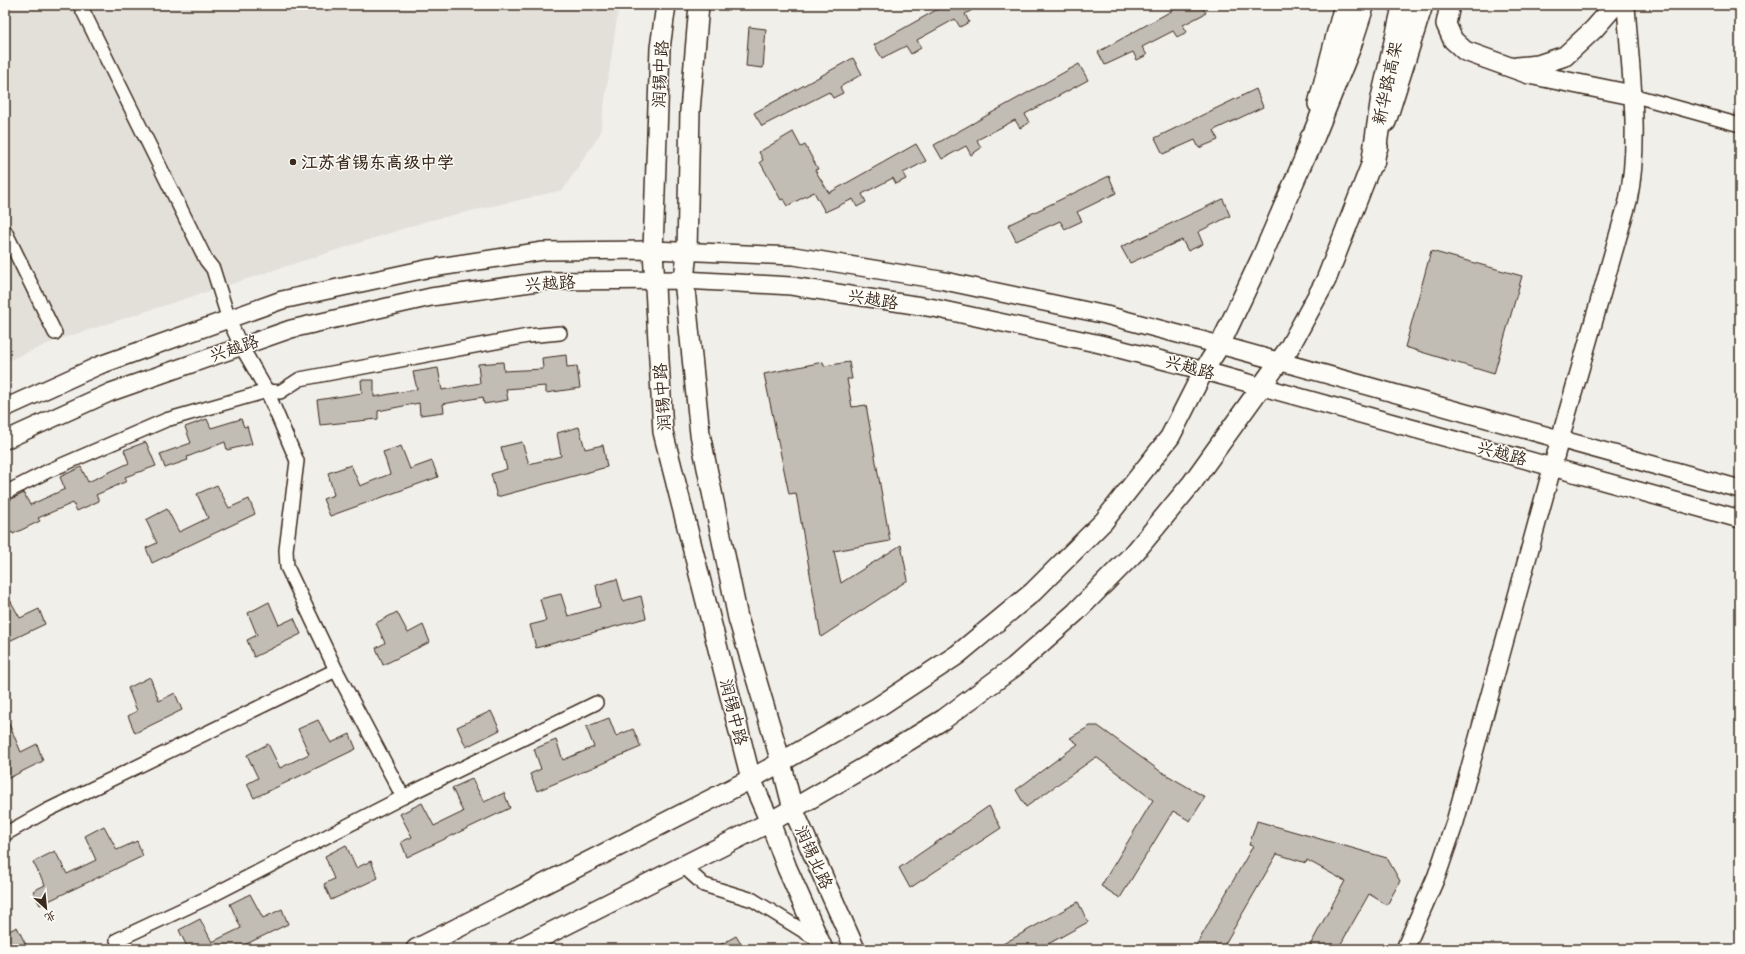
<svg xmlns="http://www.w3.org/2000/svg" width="1745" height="954" viewBox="0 0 1745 954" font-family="Caveat,'LXGW WenKai TC',sans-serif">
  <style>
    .built { fill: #e3e0da }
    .building { fill: #c1bcb4; stroke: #3b2a1e }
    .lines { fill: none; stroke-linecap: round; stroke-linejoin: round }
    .minor-casing { stroke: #3b2a1e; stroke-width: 16 }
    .tertiary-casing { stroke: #3b2a1e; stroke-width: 20 }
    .secondary-casing { stroke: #3b2a1e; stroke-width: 22 }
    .trunk-casing { stroke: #3b2a1e; stroke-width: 25 }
    .minor { stroke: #fdfcf7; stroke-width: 13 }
    .tertiary { stroke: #fdfcf7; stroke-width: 17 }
    .secondary { stroke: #fdfcf7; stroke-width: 19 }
    .trunk { stroke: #fdfcf7; stroke-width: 22 }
    .poi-dot { fill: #3b2a1e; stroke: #fdfcf7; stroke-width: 1.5 }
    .labels { text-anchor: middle; stroke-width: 3; stroke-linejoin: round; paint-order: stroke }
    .street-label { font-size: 17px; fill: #3b2a1e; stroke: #fdfcf7 }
    .poi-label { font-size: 17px; font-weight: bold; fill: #3b2a1e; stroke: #fdfcf7; text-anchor: start }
  </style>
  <rect width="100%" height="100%" fill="#f1efea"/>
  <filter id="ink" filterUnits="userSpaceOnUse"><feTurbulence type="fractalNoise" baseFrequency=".025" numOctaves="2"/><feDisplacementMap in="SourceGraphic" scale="8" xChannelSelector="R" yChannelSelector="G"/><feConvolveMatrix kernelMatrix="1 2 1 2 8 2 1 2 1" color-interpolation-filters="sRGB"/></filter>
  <g filter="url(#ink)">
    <polygon class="built" points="5,5 619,5 600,134 563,190 427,221 57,340 5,362"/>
    <g class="building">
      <polygon points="945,5 981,5 965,14 969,22 960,27 955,19 917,40 921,48 911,54 906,46 882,58 874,45"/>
      <polygon points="1182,5 1201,5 1206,13 1183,25 1187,32 1177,37 1173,31 1142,47 1147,55 1137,60 1133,52 1105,65 1098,52"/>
      <polygon points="749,27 766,29 763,68 746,66"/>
      <polygon points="853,58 862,74 840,87 843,93 833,98 829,92 762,126 754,113"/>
      <polygon points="1079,64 1088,80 1025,114 1029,123 1020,128 1015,120 977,140 981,148 971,155 966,146 942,159 934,145"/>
      <polygon points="1256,89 1263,107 1214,130 1218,140 1199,148 1195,140 1163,154 1155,138"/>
      <polygon points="793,132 801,147 805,145 818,169 815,170 829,193 916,144 926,161 903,173 906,179 896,184 893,178 862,194 866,202 857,207 853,199 825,212 814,192 787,206 783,199 781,200 760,162 763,160 759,152"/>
      <polygon points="1109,176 1116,193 1077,212 1082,221 1065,229 1060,221 1016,241 1008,225"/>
      <polygon points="1223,199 1230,216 1198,232 1203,244 1188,251 1182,240 1130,263 1121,247"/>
      <polygon points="1431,251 1522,276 1494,374 1405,347"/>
      <polygon points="566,355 567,367 577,366 580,388 546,393 546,386 506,389 508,400 484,404 483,397 443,404 444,412 420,415 419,403 378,411 378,419 320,425 317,400 362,393 361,380 374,380 374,397 417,389 413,372 438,368 442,390 480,383 478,364 503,362 504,371 543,369 542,358"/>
      <polygon points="823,362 824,366 849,362 852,379 847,379 852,407 866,405 890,541 834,551 841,583 901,545 908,580 821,637 796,493 789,494 764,374"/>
      <polygon points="207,419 211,428 241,419 244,427 247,426 252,444 227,450 225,442 187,457 188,460 165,468 160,454 191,443 185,427"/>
      <polygon points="579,427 585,449 603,445 607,467 497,497 491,474 507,469 501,447 522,442 529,464 561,456 557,433"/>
      <polygon points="146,442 156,466 125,477 127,481 96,495 99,501 77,511 73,503 38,518 40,521 13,534 12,532 5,535 5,502 24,493 30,505 65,489 60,477 81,467 88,482 129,463 124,450"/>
      <polygon points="401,446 410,469 432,461 438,477 330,516 323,499 334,495 328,473 351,465 360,486 390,474 383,452"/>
      <polygon points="217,485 229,508 249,499 255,514 152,563 146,548 157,543 146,520 167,509 179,532 208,518 197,494"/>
      <polygon points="617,579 623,601 641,596 646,618 536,648 530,625 546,621 540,599 561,594 568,616 600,607 596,585"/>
      <polygon points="5,591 20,618 39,609 45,624 5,643"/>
      <polygon points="269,602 279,625 294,618 301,634 254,657 247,640 257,635 248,613"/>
      <polygon points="397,612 408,633 423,625 430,642 383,665 376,648 385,643 376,623"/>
      <polygon points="150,677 159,701 175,693 182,710 135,733 128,716 137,711 128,688"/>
      <polygon points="491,711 500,730 466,747 457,727"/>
      <polygon points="5,715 21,752 37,744 43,761 5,780"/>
      <polygon points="609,718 616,736 633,729 641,747 537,791 530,774 541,769 534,749 556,740 563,760 594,747 586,727"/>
      <polygon points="318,720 331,743 350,734 356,749 254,798 247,784 258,778 247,755 268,744 280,768 309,754 298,729"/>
      <polygon points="1090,726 1098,726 1160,771 1205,797 1190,821 1173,811 1120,898 1101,886 1153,800 1096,757 1026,807 1016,790 1078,744 1070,738"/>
      <polygon points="472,779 484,802 504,793 510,808 407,857 401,842 412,837 400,814 422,803 434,826 463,812 452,788"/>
      <polygon points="989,806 1001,828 910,888 899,868"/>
      <polygon points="1257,821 1387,858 1400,881 1387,905 1369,894 1338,949 1308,949 1345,881 1307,860 1306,863 1277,854 1222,949 1194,949 1253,846 1249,845"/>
      <polygon points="104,826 117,850 137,841 143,856 40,905 33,891 45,885 33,862 55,851 67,874 96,860 85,836"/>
      <polygon points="346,845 356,868 371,861 378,878 331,900 324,884 334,879 325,856"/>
      <polygon points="250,894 263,918 282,909 288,924 236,949 188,949 179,930 200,919 212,942 241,928 230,904"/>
      <polygon points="1078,902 1088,922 1039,949 994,949"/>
      <polygon points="17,927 28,949 10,949 5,938 5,933"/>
      <polygon points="736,936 744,949 713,949"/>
    </g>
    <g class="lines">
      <defs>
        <g id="minor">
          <polyline points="80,5 206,260 213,269 229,320 241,346 267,391 297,461 286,550 287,567 336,670 403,797"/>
          <polyline points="1632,95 1740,125"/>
          <polyline points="5,231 55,333"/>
          <polyline points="5,493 48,471 166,420 267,391 280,392 300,379 528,336 560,333"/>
          <polyline points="5,834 48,810 336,670"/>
          <polyline points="683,866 704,885 753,900 818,940"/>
          <polyline points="117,940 209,897 403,797 596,703"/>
        </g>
        <g id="tertiary">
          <polyline points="5,408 100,365 282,300 426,269 543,251 653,250 794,256 940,280 1106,315 1220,345 1740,489"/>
          <polyline points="5,440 111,392 291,329 431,297 545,281 684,280 791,286 934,308 1100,344 1212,373 1740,519"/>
          <path d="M1405,949L1437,875L1455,822L1560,439L1628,201C1641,137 1630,70 1626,5"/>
        </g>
        <g id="secondary">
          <polyline points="666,5 660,48 653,250 663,432 751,779 770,822 787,868 823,949"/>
          <polyline points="699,5 690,111 687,251 684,280 700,434 738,618 781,762 793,809 855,949"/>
          <polyline points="1450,5 1446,24 1453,40 1465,51 1529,74 1632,95"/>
          <polyline points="1517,67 1538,65 1565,56 1594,29 1615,5"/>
          <polyline points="1318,104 1344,5"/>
          <polyline points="1386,122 1423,5"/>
          <polyline points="416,949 751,779 878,707 957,655 1033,592 1104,521 1170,437 1204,370 1220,345 1263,254 1307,152 1310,138"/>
          <polyline points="518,949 770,822 872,763 944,719 1014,667 1076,612 1136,551 1192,483 1289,348 1326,280 1378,147"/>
        </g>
        <g id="trunk">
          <polyline points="1307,152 1349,48 1363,5"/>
          <polyline points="1373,162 1382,100 1404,5"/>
        </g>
      </defs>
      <use href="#minor" class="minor-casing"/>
      <use href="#tertiary" class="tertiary-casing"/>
      <use href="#secondary" class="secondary-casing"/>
      <use href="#trunk" class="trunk-casing"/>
      <use href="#minor" class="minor"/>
      <use href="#tertiary" class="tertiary"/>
      <use href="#secondary" class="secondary"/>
      <use href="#trunk" class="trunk"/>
    </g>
  </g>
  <circle class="poi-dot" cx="293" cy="162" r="4"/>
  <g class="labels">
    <g class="street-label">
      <text transform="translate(660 74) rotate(-87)" y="6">润锡中路</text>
      <text transform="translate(1387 83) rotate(-78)" y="6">新华路高架</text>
      <text transform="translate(550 283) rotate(-4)" y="6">兴越路</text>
      <text transform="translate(873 299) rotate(9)" y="6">兴越路</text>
      <text transform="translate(234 348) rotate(-19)" y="6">兴越路</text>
      <text transform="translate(1190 367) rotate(15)" y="6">兴越路</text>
      <text transform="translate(662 397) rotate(-94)" y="6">润锡中路</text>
      <text transform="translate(1502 453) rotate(15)" y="6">兴越路</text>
      <text transform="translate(734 712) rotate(76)" y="6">润锡中路</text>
      <text transform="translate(814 857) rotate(66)" y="6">润锡北路</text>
    </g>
    <g class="poi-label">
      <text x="301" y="168">江苏省锡东高级中学</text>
    </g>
  </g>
  <rect width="1745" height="954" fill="none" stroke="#fdfcf7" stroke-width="20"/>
  <rect x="10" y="10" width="1725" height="934" fill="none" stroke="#3b2a1e" stroke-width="1.5" filter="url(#ink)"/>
  <g transform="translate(46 908) rotate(153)" stroke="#fdfcf7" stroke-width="3" paint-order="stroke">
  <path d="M0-3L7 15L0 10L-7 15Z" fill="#3b2a1e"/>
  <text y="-6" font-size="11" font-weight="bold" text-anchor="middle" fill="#3b2a1e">北</text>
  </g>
</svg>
